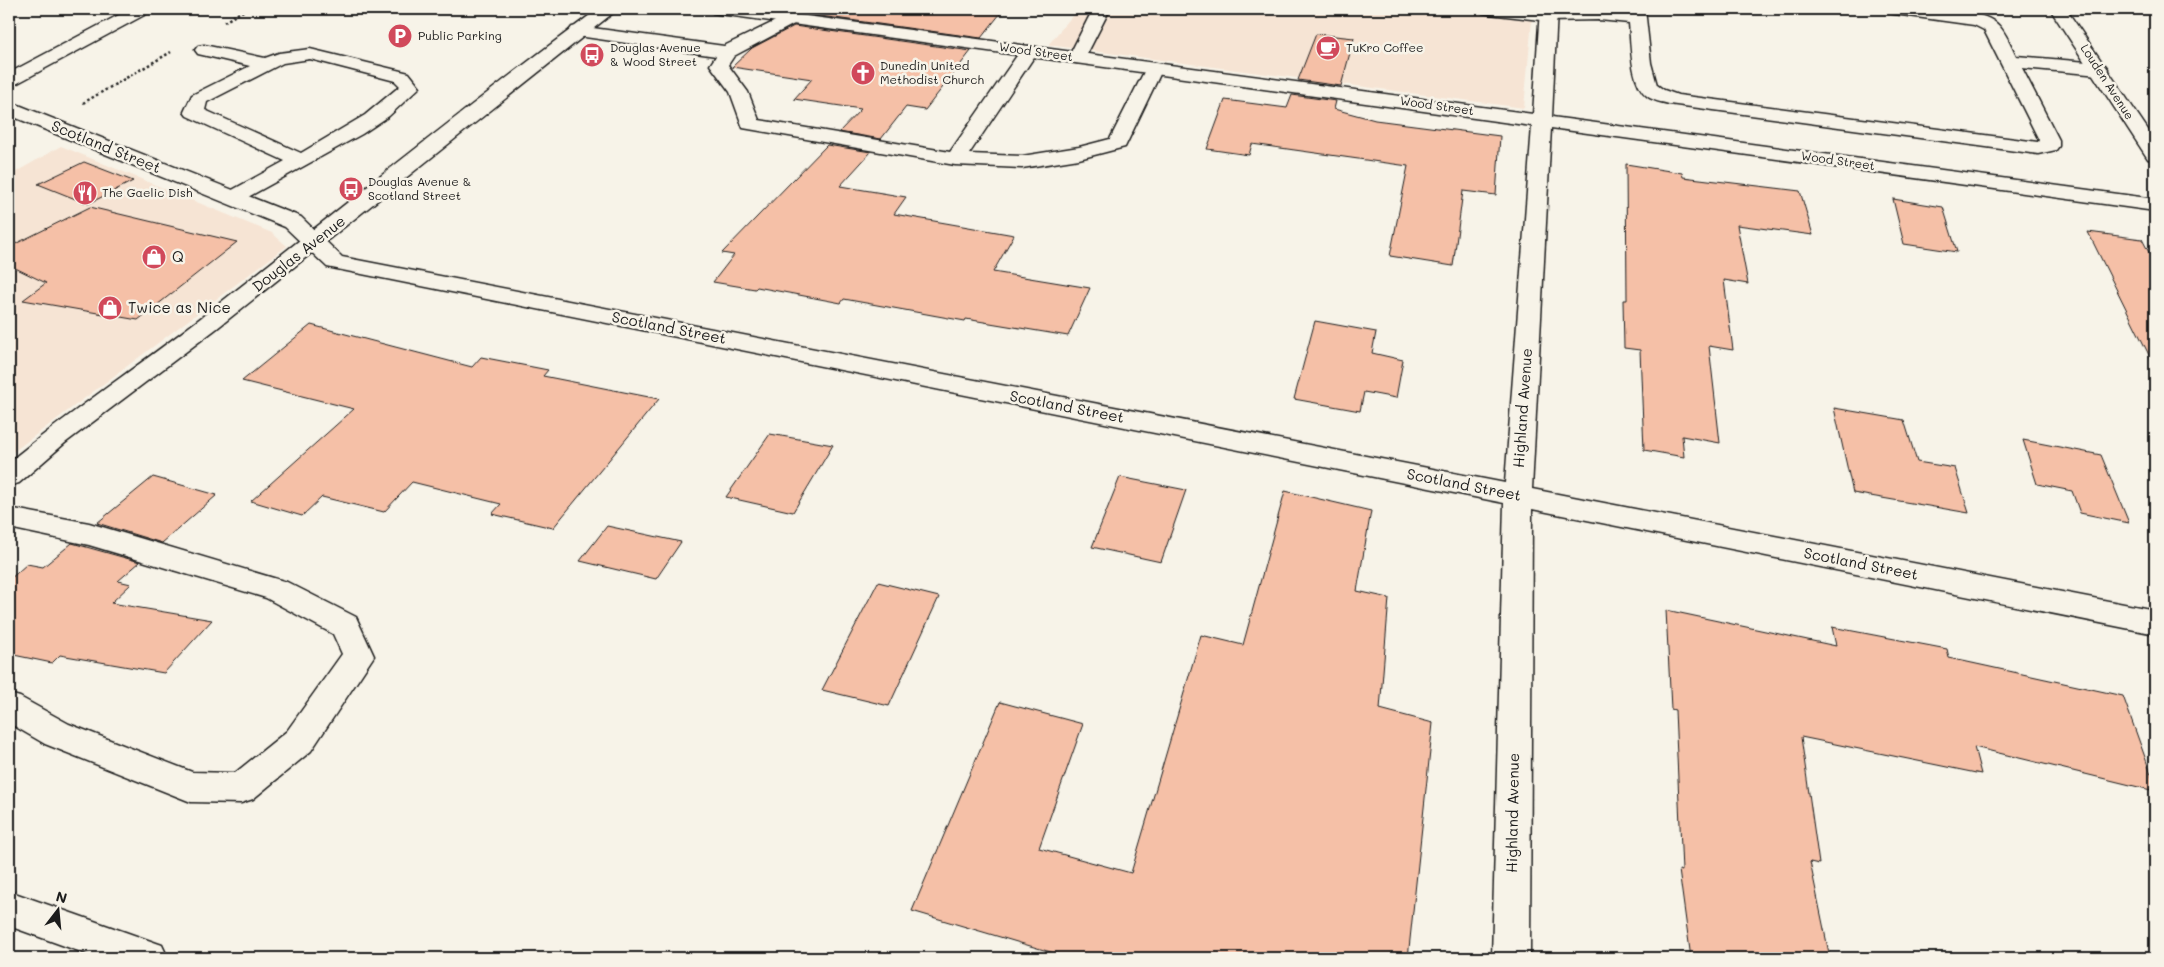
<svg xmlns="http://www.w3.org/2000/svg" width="2164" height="967" viewBox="0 0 2164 967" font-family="Mali,sans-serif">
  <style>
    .built { fill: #f6e4d4 }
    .building { fill: #f5c0a7; stroke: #1c1c1c }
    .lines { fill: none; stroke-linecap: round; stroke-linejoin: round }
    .lane-casing { stroke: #1c1c1c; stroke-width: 3 }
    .street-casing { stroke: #1c1c1c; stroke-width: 3 }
    .secondary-casing { stroke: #1c1c1c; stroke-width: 3 }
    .path { stroke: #1c1c1c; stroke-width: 2.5; stroke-dasharray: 2.5 2.5; stroke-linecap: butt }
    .lane { fill: #f7f3e8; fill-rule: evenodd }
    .street { fill: #f7f3e8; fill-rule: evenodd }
    .secondary { fill: #f7f3e8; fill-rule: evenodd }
    .labels { text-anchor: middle; stroke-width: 5; stroke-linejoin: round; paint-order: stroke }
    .far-poi-label { font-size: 12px; fill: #1c1c1c; stroke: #f7f3e8; text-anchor: start }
    .far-street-label { font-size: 12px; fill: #1c1c1c; stroke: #f7f3e8 }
    .street-label { font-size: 15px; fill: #1c1c1c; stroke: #f7f3e8 }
    .poi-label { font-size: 15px; fill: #1c1c1c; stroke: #f7f3e8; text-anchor: start }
  </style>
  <rect width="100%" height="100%" fill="#f7f3e8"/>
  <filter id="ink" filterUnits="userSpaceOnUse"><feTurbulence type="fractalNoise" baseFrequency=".02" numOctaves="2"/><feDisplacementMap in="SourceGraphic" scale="10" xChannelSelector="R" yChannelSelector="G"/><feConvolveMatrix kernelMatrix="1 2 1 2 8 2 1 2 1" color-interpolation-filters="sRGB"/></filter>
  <g filter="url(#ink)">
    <g class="built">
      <polygon points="1078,9 1533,9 1524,108 1048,45"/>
      <polygon points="61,146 272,233 287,246 9,455 9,176"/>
    </g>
    <g class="building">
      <polygon points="794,9 1004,9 981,38 791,12"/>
      <polygon points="794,26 971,51 925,110 906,107 881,139 839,132 861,109 794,99 812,79 732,67 752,48"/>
      <polygon points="1316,34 1354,38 1341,86 1298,80"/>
      <polygon points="1292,95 1336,101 1334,109 1375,120 1500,136 1496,195 1463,191 1453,266 1390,256 1408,166 1252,144 1249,155 1207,149 1225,100 1287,108"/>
      <polygon points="827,145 871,152 840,186 906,197 894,214 1014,235 993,272 1090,288 1068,336 966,319 965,321 844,299 841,303 757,287 755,289 713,282 734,255 722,253"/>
      <polygon points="84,162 133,181 88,204 38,184"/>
      <polygon points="1626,164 1682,173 1683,177 1800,191 1813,235 1737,225 1748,284 1724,280 1733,350 1709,346 1720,443 1682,436 1684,457 1644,450 1640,350 1624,348 1623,300 1627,300"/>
      <polygon points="1893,199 1943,207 1957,252 1904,244"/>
      <polygon points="90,207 237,242 138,320 23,300 46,283 9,265 9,247"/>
      <polygon points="2088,232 2142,239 2155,264 2155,367"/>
      <polygon points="1315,321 1376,332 1372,353 1403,360 1396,398 1364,392 1360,411 1294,399"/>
      <polygon points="311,325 472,367 481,357 548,370 543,376 659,399 553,528 492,514 501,504 412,482 384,512 322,497 302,516 251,501 354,409 242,381"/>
      <polygon points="1834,408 1904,420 1917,462 1955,468 1969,513 1853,493"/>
      <polygon points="770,434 833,445 793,512 726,497"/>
      <polygon points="2023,440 2101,455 2129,523 2080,513 2072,491 2037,484"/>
      <polygon points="153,477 217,495 162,543 97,523"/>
      <polygon points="1120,477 1186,490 1161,562 1092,547"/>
      <polygon points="1285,491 1371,511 1357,591 1389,598 1380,709 1433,723 1408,958 1071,958 912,911 1000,702 1083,724 1039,848 1131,873 1201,635 1243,645"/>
      <polygon points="607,526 681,542 656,579 580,561"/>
      <polygon points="72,543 140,562 118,581 131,584 111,603 212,620 164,673 60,655 52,663 9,654 9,580 27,564 43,567"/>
      <polygon points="878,582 939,597 889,706 822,690"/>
      <polygon points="1666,610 1836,646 1832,627 1947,649 1949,658 2123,696 2155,785 2155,791 1974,747 1981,774 1801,737 1819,864 1810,862 1830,958 1691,958 1679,870 1682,871 1675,710 1671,709"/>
    </g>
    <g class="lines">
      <defs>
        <g id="lane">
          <polygon points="1093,9 1110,9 1083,62 1077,63 1071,62 1068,58"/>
          <path d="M1480,9L1599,10L1628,13L1629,9H1645L1651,63L1657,85L1664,90L1678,95L2038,142L2039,140L1984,30L1974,25L1894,14L1888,13L1886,9C1912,9 1976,6 1996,23C2005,30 2011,46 2016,56L2099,63L2105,65L2108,69L2105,73L2099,75L2022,68L2059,140V146L2056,150L2038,154L1669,104C1662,102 1653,101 1647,96C1630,83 1631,43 1629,23L1599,20L1549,21L1489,14L1483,13Z"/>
          <polygon points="790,14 796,15 799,19 796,23 734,56 728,65 748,92 759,120 950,152 1023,47 1029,46 1035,47 1038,51 969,154 1022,156 1079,147 1110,139 1148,64 1154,63 1160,64 1163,68 1125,147 1079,159 1022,168 955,165 743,128 730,92 710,65 716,56 578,36 572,35 569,31 572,27 578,26 724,46"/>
          <path d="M204,45L265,58L279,53L310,49L409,73L420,87L389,116L362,134L239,202L232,204L225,202L221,198L225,194L285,161L187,116L184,112L192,95L250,66L198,54L195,50L198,46ZM310,59L395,81L400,86L365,115L301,153L205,110L207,102L283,63Z"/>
          <polygon points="9,508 89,523 287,582 356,617 374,656 311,751 253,799 241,803 191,802 45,744 9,723 9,694 20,697 69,724 192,772 235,773 287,731 342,654 333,634 266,598 89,545 9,528"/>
        </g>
        <g id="street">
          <polygon points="130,9 151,9 148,13 16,84 9,86 9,73"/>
          <polygon points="710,9 755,9 1533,114 1540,9 1557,9 1552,117 2155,199 2155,211 1551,128 1532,489 2155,610 2155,634 1532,509 1530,958 1492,958 1504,503 327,267 285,227 9,115 9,102 16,104 301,217 342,257 1505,483 1532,126 719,14 713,13"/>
          <polygon points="2050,9 2066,9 2155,140 2155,161 2148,159"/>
          <polygon points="9,891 162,945 168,958 98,958 9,926"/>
        </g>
        <path id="secondary" d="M598,9H618L216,329L65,443L19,483L9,486V462C71,411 139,366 202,317C334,214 464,108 598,9Z"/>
      </defs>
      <use href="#lane" class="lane-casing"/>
      <use href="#street" class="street-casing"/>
      <use href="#secondary" class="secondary-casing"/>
      <g class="path">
        <polyline points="224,22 246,9"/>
        <polyline points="83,103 171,52"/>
      </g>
      <use href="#lane" class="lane"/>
      <use href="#street" class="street"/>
      <use href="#secondary" class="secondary"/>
    </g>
  </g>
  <defs>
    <symbol id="parking-disc" viewBox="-11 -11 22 22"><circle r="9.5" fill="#d1495b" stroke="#f7f3e8"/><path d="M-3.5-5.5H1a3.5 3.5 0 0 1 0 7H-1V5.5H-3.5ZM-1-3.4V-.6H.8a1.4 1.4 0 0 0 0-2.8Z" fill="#fff"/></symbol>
    <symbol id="cafe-disc" viewBox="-11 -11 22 22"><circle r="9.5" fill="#d1495b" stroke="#f7f3e8"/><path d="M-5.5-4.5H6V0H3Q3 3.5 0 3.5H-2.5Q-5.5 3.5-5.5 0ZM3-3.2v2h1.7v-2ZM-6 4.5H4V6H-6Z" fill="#fff"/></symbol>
    <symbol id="bus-disc" viewBox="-11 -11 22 22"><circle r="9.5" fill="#d1495b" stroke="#f7f3e8"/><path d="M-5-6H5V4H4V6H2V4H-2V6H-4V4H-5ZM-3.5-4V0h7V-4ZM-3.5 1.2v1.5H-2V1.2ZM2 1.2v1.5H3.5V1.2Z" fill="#fff"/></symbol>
    <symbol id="church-disc" viewBox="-11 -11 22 22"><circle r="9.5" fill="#d1495b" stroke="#f7f3e8"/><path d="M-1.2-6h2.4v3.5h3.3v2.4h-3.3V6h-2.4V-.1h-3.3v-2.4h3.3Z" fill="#fff"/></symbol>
    <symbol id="restaurant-disc" viewBox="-11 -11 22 22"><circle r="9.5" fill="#d1495b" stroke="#f7f3e8"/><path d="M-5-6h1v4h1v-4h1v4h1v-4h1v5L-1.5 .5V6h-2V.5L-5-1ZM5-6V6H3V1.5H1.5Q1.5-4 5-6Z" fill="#fff"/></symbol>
    <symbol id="shop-disc" viewBox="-11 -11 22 22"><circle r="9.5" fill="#d1495b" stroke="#f7f3e8"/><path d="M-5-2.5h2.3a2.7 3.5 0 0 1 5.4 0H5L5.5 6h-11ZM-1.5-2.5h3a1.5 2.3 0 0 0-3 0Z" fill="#fff"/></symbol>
  </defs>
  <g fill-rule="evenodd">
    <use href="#parking-disc" x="386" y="22" width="28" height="28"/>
    <use href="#cafe-disc" x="1314" y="34" width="28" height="28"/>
    <use href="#bus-disc" x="578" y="41" width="28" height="28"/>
    <use href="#church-disc" x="849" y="59" width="28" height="28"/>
    <use href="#bus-disc" x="337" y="175" width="28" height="28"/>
    <use href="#restaurant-disc" x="71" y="179" width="28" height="28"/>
    <use href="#shop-disc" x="140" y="243" width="28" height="28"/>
    <use href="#shop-disc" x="96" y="294" width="28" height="28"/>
  </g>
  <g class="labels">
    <g class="far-poi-label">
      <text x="418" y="40">Public Parking</text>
      <text x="610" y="52">Douglas Avenue<tspan x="610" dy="14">&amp; Wood Street</tspan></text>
      <text x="1346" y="52">TuKro Coffee</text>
      <text x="880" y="70">Dunedin United<tspan x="880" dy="14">Methodist Church</tspan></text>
      <text x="368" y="186">Douglas Avenue &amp;<tspan x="368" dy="14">Scotland Street</tspan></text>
      <text x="102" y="197">The Gaelic Dish</text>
    </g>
    <g class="far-street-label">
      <text transform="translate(1036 52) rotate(8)" y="4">Wood Street</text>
      <text transform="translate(2107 82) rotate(57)" y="4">Louden Avenue</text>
      <text transform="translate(1437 106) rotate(8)" y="4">Wood Street</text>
      <text transform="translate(1838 161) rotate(8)" y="4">Wood Street</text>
    </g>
    <g class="street-label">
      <text transform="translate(106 147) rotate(22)" y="5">Scotland Street</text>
      <text transform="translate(299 254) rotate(-38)" y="5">Douglas Avenue</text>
      <text transform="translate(669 328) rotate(11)" y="5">Scotland Street</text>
      <text transform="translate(1067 407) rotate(11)" y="5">Scotland Street</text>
      <text transform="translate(1523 408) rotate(-86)" y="5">Highland Avenue</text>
      <text transform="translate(1464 485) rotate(11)" y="5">Scotland Street</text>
      <text transform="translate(1861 564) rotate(11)" y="5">Scotland Street</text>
      <text transform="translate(1513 813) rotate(-89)" y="5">Highland Avenue</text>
    </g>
    <g class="poi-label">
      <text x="172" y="262">Q</text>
      <text x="128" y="313">Twice as Nice</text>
    </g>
  </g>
  <rect width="2164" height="967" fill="none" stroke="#f7f3e8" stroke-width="30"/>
  <rect x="15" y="15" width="2134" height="937" fill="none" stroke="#1c1c1c" stroke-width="2" filter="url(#ink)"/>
  <g transform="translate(58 910) rotate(16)" stroke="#f7f3e8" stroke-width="4" paint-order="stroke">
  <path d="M0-4L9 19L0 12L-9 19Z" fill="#1c1c1c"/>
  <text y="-8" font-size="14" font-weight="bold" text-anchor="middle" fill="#1c1c1c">N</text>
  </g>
</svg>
